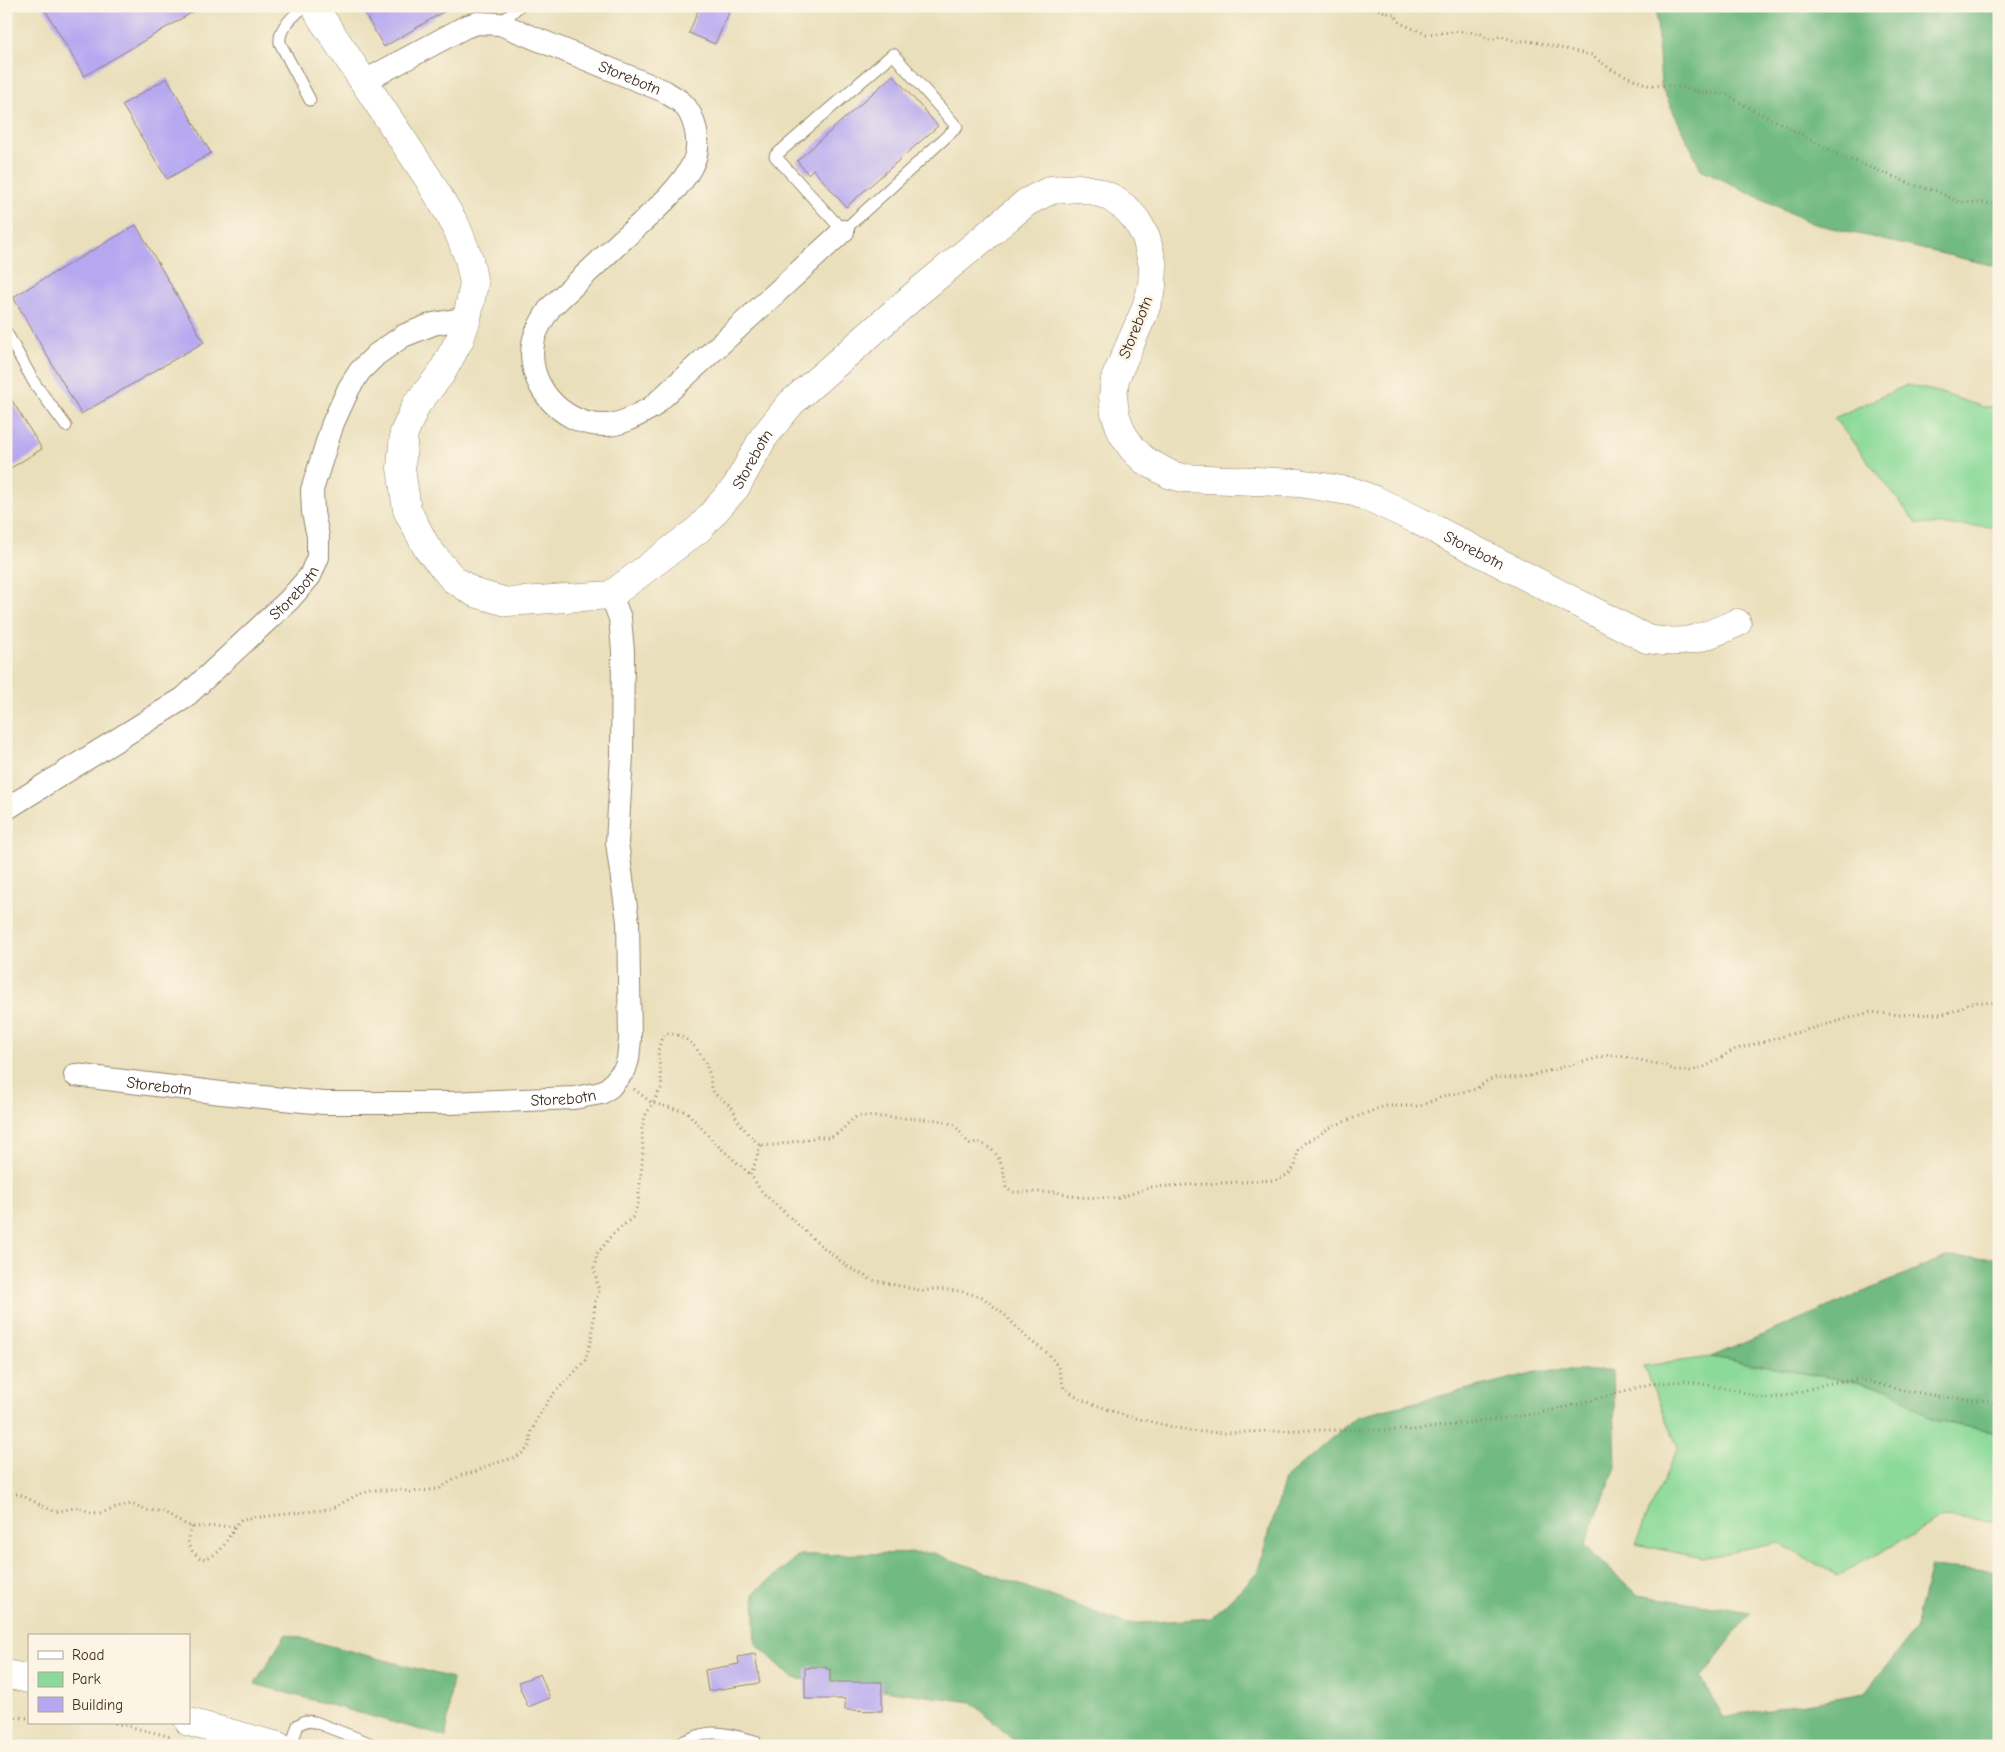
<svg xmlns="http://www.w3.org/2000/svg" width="2005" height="1752" viewBox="0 0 2005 1752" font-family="'Comic Neue',sans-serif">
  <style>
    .green { fill: #8cda99; stroke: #64825c }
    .forest { fill: #71ba81; stroke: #567250 }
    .building { fill: #b6a7f1 }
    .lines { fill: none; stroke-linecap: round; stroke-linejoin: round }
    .service-casing { stroke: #92846c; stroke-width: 13 }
    .minor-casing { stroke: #92846c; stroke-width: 24 }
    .tertiary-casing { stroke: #92846c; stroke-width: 29 }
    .primary-casing { stroke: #92846c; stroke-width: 29 }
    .path { stroke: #92846c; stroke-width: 3; stroke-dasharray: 1 4; stroke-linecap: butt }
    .service { stroke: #fff; stroke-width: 11 }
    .minor { stroke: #fff; stroke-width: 22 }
    .tertiary { stroke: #fff; stroke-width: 28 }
    .primary { stroke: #fff; stroke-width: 28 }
    .labels { text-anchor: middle; stroke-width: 5; stroke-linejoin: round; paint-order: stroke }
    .street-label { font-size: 16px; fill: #3b2a1e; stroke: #fcf5e5 }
  </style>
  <rect width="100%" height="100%" fill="#fcf5e5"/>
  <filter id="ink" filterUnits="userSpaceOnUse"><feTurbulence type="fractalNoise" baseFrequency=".02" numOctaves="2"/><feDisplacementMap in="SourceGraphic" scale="10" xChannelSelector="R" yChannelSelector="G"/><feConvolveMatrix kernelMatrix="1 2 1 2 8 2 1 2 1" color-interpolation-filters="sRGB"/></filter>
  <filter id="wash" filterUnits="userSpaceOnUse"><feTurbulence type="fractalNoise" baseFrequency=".0096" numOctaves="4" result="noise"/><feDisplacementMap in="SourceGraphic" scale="20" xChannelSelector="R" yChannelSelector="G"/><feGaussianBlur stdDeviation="1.12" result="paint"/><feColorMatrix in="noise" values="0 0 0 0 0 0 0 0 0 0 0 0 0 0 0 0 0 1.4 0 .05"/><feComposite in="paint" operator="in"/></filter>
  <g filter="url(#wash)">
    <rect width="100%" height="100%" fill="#eadfbb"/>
    <g class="green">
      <polygon points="1907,385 1938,392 1983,407 1999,406 1999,527 1917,524 1834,418"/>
      <polygon points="1711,1357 1889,1388 1933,1421 1999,1432 1999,1523 1944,1517 1838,1576 1779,1543 1703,1558 1635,1544 1678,1447 1644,1366"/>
    </g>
    <g class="forest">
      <polygon points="1656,6 1999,6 1999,267 1811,223 1701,169 1661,86"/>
      <polygon points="1945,1257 1999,1258 1999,1432 1933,1421 1889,1388 1711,1357"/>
      <polygon points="1541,1371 1613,1371 1616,1467 1584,1546 1638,1595 1751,1613 1701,1677 1722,1717 1866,1693 1915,1629 1930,1566 1999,1572 1999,1746 1017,1746 1015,1742 972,1702 793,1678 756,1644 754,1593 800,1555 933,1553 1127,1624 1211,1618 1257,1573 1285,1479 1356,1417"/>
      <polygon points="286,1634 452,1678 446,1737 255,1684"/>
    </g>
    <g id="blocks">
      <g class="building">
        <polygon points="43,6 203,6 84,76"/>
        <polygon points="360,6 453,6 384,47"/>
        <polygon points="700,6 732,6 715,44 689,33"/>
        <polygon points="893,75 938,126 846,207 813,169 808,174 797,161"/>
        <polygon points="167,78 211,153 167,179 122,105"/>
        <polygon points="136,225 204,342 81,414 13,297"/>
        <polygon points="6,391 42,449 6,471"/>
        <polygon points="755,1654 760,1683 708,1691 705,1670 739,1664 738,1657"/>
        <polygon points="810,1667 826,1667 826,1669 830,1669 830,1682 882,1682 882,1711 845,1710 845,1699 805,1699 805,1668 810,1668"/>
        <polygon points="540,1674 550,1698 528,1707 520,1688 521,1687 519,1682"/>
      </g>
    </g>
  </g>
  <g filter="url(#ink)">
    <use href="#blocks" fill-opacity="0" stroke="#92846c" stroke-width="1"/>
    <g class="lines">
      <defs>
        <g id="service">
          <path d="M304,6C294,17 278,27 280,43L310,100"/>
          <polyline points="500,24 519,6"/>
          <polygon points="893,54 957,127 843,231 775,156"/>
          <polyline points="6,332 35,384 66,426"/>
          <polyline points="291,1746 298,1725 305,1721 315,1722 377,1746"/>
          <path d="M674,1746C710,1728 717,1731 755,1741"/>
        </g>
        <g id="minor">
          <path id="s1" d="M363,82L465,27L477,23L500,24L664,91C670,95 678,99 683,104C694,115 700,139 696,154C690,183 644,220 622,240C598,263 574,285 550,308C544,318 537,327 534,339C523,382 561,426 605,425C622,425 637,415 651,408L843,231"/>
          <path id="s2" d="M6,809L184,698L289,600L310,576L318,557V536L313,513L312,490L333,423L349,388L360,371L376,355L403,336L433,324L467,318"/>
          <path id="s3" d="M75,1075L221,1093L324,1103H449L574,1098L601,1093L610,1087L625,1069L628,1059L630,1039L628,922L617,843L622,755L623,651L620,618L611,595"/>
        </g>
        <g id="tertiary">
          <path id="s4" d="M315,6L322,19L428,178L456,226L469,259L474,284L467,318L460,339L441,374L416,405L404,433L401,468L407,510L427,548L453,579L475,593L507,602L611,595L699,529L736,487L763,438L791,403L917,293L1027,202L1051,190L1079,188L1095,191L1110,197L1127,209L1137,221L1146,237L1153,266L1152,287L1145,310L1115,379L1113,397L1115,413L1122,433L1132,448L1144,460L1171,475L1183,478L1299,483L1354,492L1375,500L1419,521L1647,639C1686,646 1702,638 1737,623"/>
        </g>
        <g id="primary">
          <polyline points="6,1674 29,1679"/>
          <polyline points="189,1722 278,1746"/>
        </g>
      </defs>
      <use href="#service" class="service-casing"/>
      <use href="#minor" class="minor-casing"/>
      <use href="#tertiary" class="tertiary-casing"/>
      <use href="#primary" class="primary-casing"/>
      <g class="path">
        <polyline points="1369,6 1396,16 1400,23 1426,34 1464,31 1481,34 1487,39 1495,39 1500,36 1516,41 1530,41 1591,55 1612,70 1648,85 1674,86 1702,92 1728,95 1751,109 1782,124 1837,154 1914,185 1936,191 1959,202 1999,204"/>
        <polyline points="634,1089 652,1103 687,1112 715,1143 751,1175"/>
        <polyline points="761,1145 751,1175 762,1192 818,1243 848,1267 872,1280 923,1291 935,1289 960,1291 982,1297 1006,1316 1028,1339 1049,1354 1058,1367 1064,1388 1082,1400 1127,1416 1190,1431 1223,1433 1298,1430 1414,1430 1535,1414 1579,1404 1650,1384 1685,1381 1736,1390 1765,1399 1789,1395 1826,1384 1859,1379 1897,1389 1943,1397 1988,1401 1999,1405"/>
        <polyline points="6,1494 19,1494 55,1512 79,1507 89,1512 100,1513 131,1504 145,1510 163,1511 176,1520 192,1527 234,1526"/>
        <path d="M192,1527C185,1543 188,1549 201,1559C228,1555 225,1534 242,1519L323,1510L333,1508L359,1494L375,1490H401L411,1492L439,1489L461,1475L475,1472L492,1464L514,1458L524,1452L530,1445L531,1433L537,1419L552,1395L573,1374L585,1360L592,1338L595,1302L599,1291L594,1268L597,1254L611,1236L633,1217L638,1204L643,1153L642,1129L645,1116L662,1087L658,1051L661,1040L666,1033C690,1034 703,1054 710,1075C711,1079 710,1083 711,1087C715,1098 726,1100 732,1108C735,1113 736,1118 739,1122C741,1126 756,1143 759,1144C771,1148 789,1142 801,1140C808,1141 810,1138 817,1137C821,1136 825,1138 829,1137C841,1135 847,1121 858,1116L939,1120L955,1125L964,1138L970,1144L977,1142C1001,1150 1003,1166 1006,1188L1012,1192H1057L1077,1197L1118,1198L1152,1187L1276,1180L1289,1174L1295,1166L1298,1150L1305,1143L1333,1126L1385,1106H1420L1444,1096L1476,1089L1487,1081L1497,1077L1513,1078L1529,1076L1609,1055L1626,1057L1666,1066L1676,1071H1691L1707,1066L1733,1050L1871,1012L1897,1015L1944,1014L1957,1010L1967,1004L1976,1002L1999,1003"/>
        <polyline points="6,1717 29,1718"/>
        <polyline points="115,1723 172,1737"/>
      </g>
      <use href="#service" class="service"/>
      <use href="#minor" class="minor"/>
      <use href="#tertiary" class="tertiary"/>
      <use href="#primary" class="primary"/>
    </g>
  </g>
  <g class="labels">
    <g class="street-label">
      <text dy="6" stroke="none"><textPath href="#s1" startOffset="292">Storebotn</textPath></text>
      <text transform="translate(1135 327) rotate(-68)" y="6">Storebotn</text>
      <text dy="6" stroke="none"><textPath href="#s4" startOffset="1012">Storebotn</textPath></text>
      <text dy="6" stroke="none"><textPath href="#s4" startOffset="2122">Storebotn</textPath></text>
      <text dy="6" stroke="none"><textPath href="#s2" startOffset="362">Storebotn</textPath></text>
      <text dy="6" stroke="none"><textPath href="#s3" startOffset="85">Storebotn</textPath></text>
      <text dy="6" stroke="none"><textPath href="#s3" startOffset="490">Storebotn</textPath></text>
    </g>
  </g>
  <rect width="2005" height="1752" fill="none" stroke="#fcf5e5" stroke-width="25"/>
  <rect x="28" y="1634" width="162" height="90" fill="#fcf5e5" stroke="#afa495"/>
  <rect x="38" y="1651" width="25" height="8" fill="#ffffff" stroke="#afa495"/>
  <text x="72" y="1660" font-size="15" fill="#3b2a1e">Road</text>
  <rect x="38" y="1672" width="25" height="15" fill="#8cda99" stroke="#afa495"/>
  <text x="72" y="1684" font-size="15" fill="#3b2a1e">Park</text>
  <rect x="38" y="1697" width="25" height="15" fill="#b6a7f1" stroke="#afa495"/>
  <text x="72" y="1710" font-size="15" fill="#3b2a1e">Building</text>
</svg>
